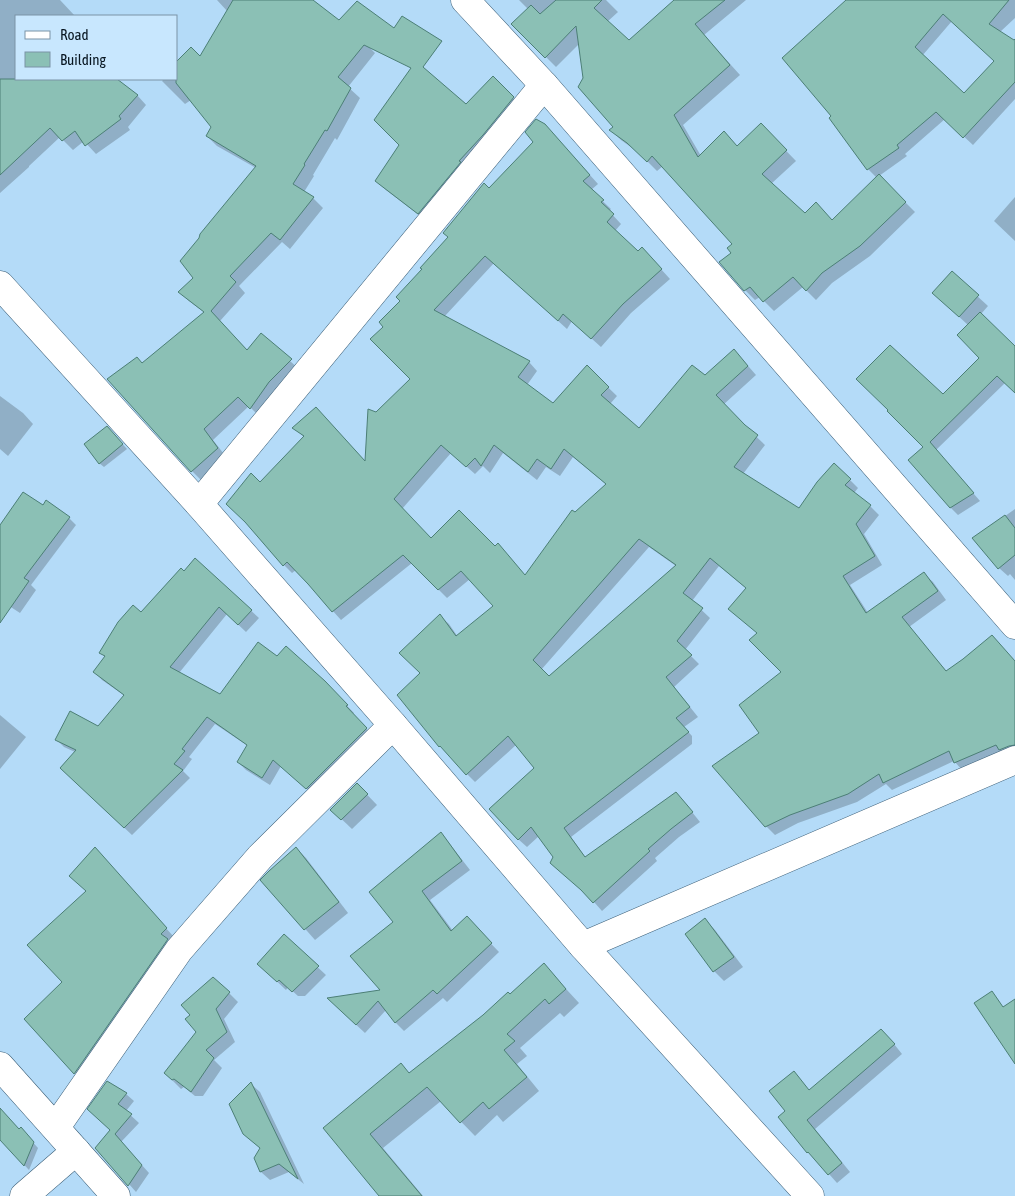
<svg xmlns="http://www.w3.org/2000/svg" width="1015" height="1196" viewBox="0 0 1015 1196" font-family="'Asap Condensed',sans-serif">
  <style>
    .shadow { fill: #0003; fill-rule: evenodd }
    .building { fill: #8bc0b5; stroke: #4c7f76; fill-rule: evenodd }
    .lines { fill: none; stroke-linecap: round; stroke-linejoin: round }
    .minor-casing { stroke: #3b5e77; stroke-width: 29 }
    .minor { stroke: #fff; stroke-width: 28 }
  </style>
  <rect width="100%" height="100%" fill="#b4dbf8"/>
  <g class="shadow">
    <polygon points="0,0 60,0 75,16 16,16 16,79 120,79 118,81 137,95 146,105 128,127 130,130 96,154 84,141 73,150 60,137 29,166 29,167 0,193"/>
    <polygon points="217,0 311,0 365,43 375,53 348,87 360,98 337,140 335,138 313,175 314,176 304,192 313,198 323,208 290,249 282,242 239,286 245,293 220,321 247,351 261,335 300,370 260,417 249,406 213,440 227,458 202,481 192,471 143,364 205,313 189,301 180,292 194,278 256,168 217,146 207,136 212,127 191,100 185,104 162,81 164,79 176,79 200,58 228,12"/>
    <path d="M519,0H606L618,12L607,22L629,42L676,0H746L704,35L740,75L683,125L701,156L737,147L761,125L796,161L771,184L805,214L832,221L877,178L868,169L848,0H1015V18L1000,32L1015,42V99L973,145L945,119L905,154L907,156L879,176L915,212L870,256L832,283L816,300L803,287L774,311L760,297L755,300L745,290L732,253L734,244L663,166L657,171L639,153L621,140L611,130L615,127L584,78L580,43L556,67L513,24L528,9ZM952,21L996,61L964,95L922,56Z"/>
    <polygon points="493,78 522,107 428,222 386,190 376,181 466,105"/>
    <path d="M554,135L598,184L591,190L611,209L609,211L621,224L615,231L638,252L650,257L670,279L631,313L601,347L572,321L567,329L494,263L444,317L529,362L537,371L527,385L553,405L587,367L617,396L610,404L639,430L705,377L742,359L756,375L723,405L765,445L743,474L799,510L850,480L858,488L854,493L870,506L879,515L864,534L882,565L850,585L868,613L924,574L933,582L946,600L909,627L947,672L992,636L1015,662V755L963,771L954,761L892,790L886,784L857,802L798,823L775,835L766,826L760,733L783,672L758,633L747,589L719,566L692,601L710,618L685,650L699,664L674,687L698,717L684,727L692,736V744L571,837L586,858L684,802L700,822L679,837L655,858L657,861L602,911L554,857L539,836L527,847L518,839L535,768L516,745L475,782L467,774L422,673L440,616L449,624L458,637L495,606L470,579L447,598L412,563L341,620L296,570L292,573L284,565L260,483L305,438L294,428L366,463L376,414L412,379L385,327L423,269L489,190ZM451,453L475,474L483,466L490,473L503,453L537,480L546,467L560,476L573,457L607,485L525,576L431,540L402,509ZM649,547L676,566L548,677L541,670Z"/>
    <polygon points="1015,197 1015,241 994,221"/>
    <polygon points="952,273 988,306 981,314 1015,348 1015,392 1006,382 936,450 980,501 958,515 951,508 925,447 943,396 981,358 968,325 944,303"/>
    <polygon points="0,396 23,413 33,424 8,456 0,449"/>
    <polygon points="107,427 127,449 104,467 99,463"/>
    <polygon points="43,506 69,518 76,525 31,585 36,590 20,613 0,600 0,527"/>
    <polygon points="1015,509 1015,580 1010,574 1008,576 999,568 974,538"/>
    <polygon points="196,560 259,618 246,632 227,614 179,673 220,696 277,658 332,690 354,713 353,714 374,737 315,796 281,766 270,785 246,770 238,762 248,746 215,724 189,757 192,759 183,771 190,778 132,835 69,776 75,752 64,747 56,739 99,728 125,696 102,680 95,672 105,657 101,653"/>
    <polygon points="0,715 26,737 0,769"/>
    <polygon points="357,784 377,805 352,829 332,810"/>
    <polygon points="441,834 449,843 470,870 430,900 453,931 475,927 499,952 447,1002 443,998 404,1031 396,1023 386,1010 365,1033 337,1007 382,991 395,922"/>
    <polygon points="296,848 306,858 348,913 315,940 262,880"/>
    <polygon points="102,856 173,936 167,941 174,947 81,1079 26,1019 64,982 87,891"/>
    <polygon points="705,920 715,930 743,967 724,981 714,971"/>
    <polygon points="284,936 326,975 305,996 298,996 288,987 286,990 267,972"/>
    <polygon points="544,965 579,1003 564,1017 560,1013 520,1048 527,1056 517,1064 539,1091 503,1122 497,1115 475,1136 441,1101 383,1148 423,1196 381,1196 324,1128 410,1074 510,996"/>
    <polygon points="229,993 238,1002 224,1019 235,1042 214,1060 222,1068 203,1096 195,1096 184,1087 181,1089 165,1073 198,1032 192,1015"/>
    <polygon points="890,1039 902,1054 815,1129 850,1172 837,1183 829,1174 787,1111 810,1091"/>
    <polygon points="251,1084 260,1092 304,1184 289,1172 270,1180 261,1172 255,1158 261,1149 244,1134"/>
    <polygon points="126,1094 134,1101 126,1111 139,1123 121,1142 149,1173 136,1192 97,1148 112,1130 97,1117"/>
    <polygon points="21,1129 38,1148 29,1170 5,1144"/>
  </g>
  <g class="building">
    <polygon points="233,0 313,0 339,20 357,1 394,28 402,16 442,41 423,67 466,104 493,76 514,97 483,135 459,161 461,162 418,214 375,181 399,145 374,120 411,68 364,45 338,77 351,88 327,131 325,130 304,164 305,165 293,184 314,197 280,240 271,233 230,276 236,282 211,311 247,350 261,333 292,359 269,382 250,409 238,397 204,429 218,448 191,472 107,379 137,357 142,363 204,312 178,292 193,278 180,261 199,238 200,234 256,166 206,136 211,127 176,83 176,62 191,47 200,56"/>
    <polygon points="556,0 602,0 594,8 629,40 674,0 725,0 695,24 730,65 674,115 698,157 724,131 737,146 761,123 787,150 762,174 805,213 816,202 832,220 879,174 906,202 860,246 822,273 806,291 793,277 763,302 750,287 744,291 719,262 731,253 727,248 732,244 652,156 647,162 627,143 609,130 613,127 578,87 583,78 576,26 545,58 511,24 531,5 540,14"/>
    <path d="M846,0H1009L989,24L1014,40L1015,39V82L963,138L936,112L897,145L899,148L867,170L829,118L831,116L782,58ZM943,14L994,61L964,93L915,47Z"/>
    <polygon points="0,79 117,79 138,95 119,116 121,119 85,146 75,131 62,141 50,128 0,175"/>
    <path d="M536,119L545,124L590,175L583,181L604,200L601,202L614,214L607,222L638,251L642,247L662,269L623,304L591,339L563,314L558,321L485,256L434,310L530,361L518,377L553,403L587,365L609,387L601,395L639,428L692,365L705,375L734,349L748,366L716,395L745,425L758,435L734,467L799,508L817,482L834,463L851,479L845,485L871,505L856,524L875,556L843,576L866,613L924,572L938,591L902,617L946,671L963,659L992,635L1015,661V745L1009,746L999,750L996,745L954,763L949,751L883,783L879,774L848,794L790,815L765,827L712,766L759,733L739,705L781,672L749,640L757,633L728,609L746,588L710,558L683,593L703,608L677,641L692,655L666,677L690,707L676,718L689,732L564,828L585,857L676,792L693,812L671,829L648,849L650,851L593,903L581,890L550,863L553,857L531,827L518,840L489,809L534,768L508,736L466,775L440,746L439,747L397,695L420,673L399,653L440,614L456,636L493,606L461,571L438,590L403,555L332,612L308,584L287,562L283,566L245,522L226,504L251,473L260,482L304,436L292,428L316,407L365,461L368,409L376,412L410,379L370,339L383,327L379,322L400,301L396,297L422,269L420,268L448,237L443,233L484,183L489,188L533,142L525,132ZM441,445L466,467L475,458L481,466L494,445L528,472L537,459L551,469L564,449L606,484L575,512L572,510L525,575L498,543L495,546L459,510L431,538L394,499ZM639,539L676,565L549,676L533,660Z"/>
    <polygon points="952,271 979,295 959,317 932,293"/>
    <polygon points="980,312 1015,346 1015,393 997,376 930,442 974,493 950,508 908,460 923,447 887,411 888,410 856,379 890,345 943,394 979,358 957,335"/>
    <polygon points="107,426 123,444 99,464 84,444"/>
    <polygon points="23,492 43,505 46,500 70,517 24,578 29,581 0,623 0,525"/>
    <polygon points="1005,515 1015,528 1015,555 998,569 972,538"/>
    <polygon points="195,558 252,610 238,625 219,607 170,667 220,694 258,642 277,656 286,646 325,681 348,705 346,706 367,728 306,789 273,760 262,778 237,762 247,745 207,717 182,749 185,751 174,764 183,770 124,828 60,768 76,750 55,740 70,711 98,726 124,695 93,672 105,656 99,653 118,622 133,605 141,612 181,568 184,571"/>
    <polygon points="357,783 368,794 341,820 330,810"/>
    <polygon points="441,832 462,861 422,891 451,931 467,916 492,943 437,994 433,990 395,1023 378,1001 356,1025 327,998 380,990 350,956 393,922 369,892"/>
    <polygon points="95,847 167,928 161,934 168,939 74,1074 24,1019 62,982 27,945 86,891 69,876"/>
    <polygon points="296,847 339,902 304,930 260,880 269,871"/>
    <polygon points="705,918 734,957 713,972 685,934"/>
    <polygon points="284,934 319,966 292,992 279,980 277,982 257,964"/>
    <polygon points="544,963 566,989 549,1004 545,999 507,1034 515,1041 504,1050 527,1077 489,1109 483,1102 460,1123 427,1087 370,1134 422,1196 379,1196 323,1128 401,1063 409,1073 483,1015 508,992 510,994"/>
    <polygon points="213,977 230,992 216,1009 227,1032 206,1050 214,1058 191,1092 174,1079 172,1080 164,1073 196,1032 185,1019 190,1015 181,1005"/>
    <polygon points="992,991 1003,1007 1015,999 1015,1064 974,1003"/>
    <polygon points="881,1029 895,1044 807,1120 842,1163 828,1175 808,1152 807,1153 778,1117 785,1111 769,1091 794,1071 809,1090"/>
    <polygon points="107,1081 127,1093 118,1104 132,1114 115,1134 142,1165 128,1186 95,1148 110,1130 87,1109"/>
    <polygon points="251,1082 282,1146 298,1179 279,1164 260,1172 254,1158 260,1148 243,1134 229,1104"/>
    <polygon points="0,1108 19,1129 21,1127 34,1142 24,1166 0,1140"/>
  </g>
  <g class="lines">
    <defs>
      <g id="minor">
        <polyline points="465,0 544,85 1015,625"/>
        <polyline points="0,285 199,504 393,725 583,946 810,1196"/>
        <polyline points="199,504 544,85"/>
        <polyline points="583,946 1015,760"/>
        <polyline points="0,1066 116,1196"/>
        <polyline points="56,1127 179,950 260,857 393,725"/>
        <polyline points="24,1196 76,1151"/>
      </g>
    </defs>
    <use href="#minor" class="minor-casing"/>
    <use href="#minor" class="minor"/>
  </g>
  <rect x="15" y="15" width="162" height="65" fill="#c8e7fe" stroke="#7b93a6"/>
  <rect x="25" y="31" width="25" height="8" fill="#ffffff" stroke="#7b93a6"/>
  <text x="60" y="40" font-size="15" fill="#081621">Road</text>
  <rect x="25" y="52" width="25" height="15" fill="#8bc0b5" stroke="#7b93a6"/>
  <text x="60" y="65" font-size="15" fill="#081621">Building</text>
</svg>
